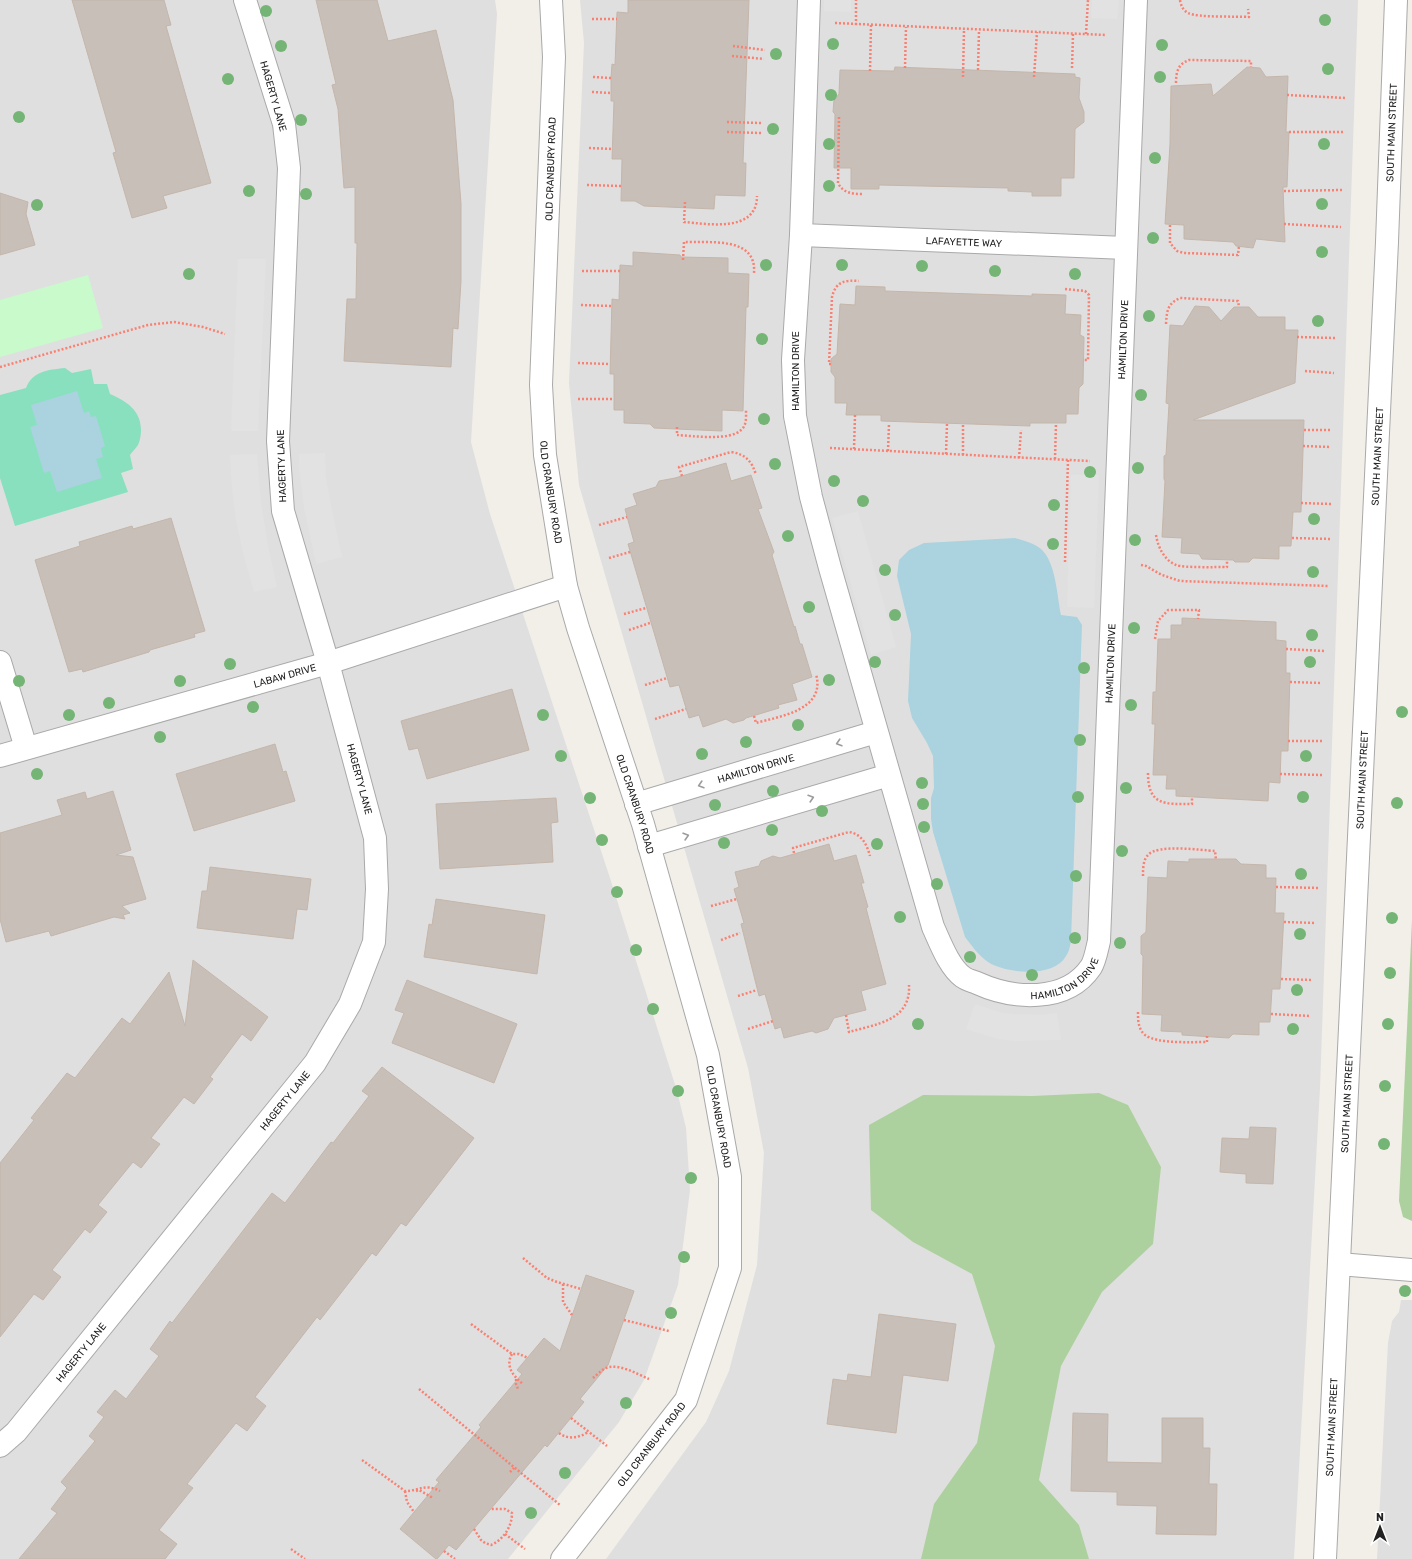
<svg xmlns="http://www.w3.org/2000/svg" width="1412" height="1559" viewBox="0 0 1412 1559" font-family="Rubik,sans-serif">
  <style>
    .residential { fill: #e0dfdf }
    .forest { fill: #add19e }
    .park { fill: #c8facc }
    .pitch { fill: #88e0be }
    .parking { fill: #e2e2e2 }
    .water { fill: #aad3df }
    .building { fill: #c7bfb8; stroke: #c4b6ab }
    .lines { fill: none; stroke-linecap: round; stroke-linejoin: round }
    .minor-casing { stroke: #a9a9a9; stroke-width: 24 }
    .tertiary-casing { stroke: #a9a9a9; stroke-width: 24 }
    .path { stroke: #fa8072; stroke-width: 2.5; stroke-dasharray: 2 2; stroke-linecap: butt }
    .minor { stroke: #fff; stroke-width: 22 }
    .tertiary { stroke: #fff; stroke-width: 22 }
    .tree { fill: #74b475 }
    .oneway { stroke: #9c9c9c }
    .labels { text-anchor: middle; stroke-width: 3; stroke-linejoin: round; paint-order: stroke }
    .street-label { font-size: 10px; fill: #222; stroke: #fff }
  </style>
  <rect width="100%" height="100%" fill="#f2efe9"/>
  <g class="residential">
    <polygon points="0,0 495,0 497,14 471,442 490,514 610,878 677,1091 686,1128 690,1190 678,1285 644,1380 619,1422 508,1559 0,1559"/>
    <polygon points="580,0 1358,0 1320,1088 1294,1559 606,1559 706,1422 729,1371 757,1265 764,1153 748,1068 579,485 569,383 584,43"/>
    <polygon points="1401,1300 1412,1300 1412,1559 1377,1559 1388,1343 1392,1321 1399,1312"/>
  </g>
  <g class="forest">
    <polygon points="1412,920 1412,1221 1403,1217 1399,1201"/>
    <polygon points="1099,1093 1128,1105 1161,1167 1153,1244 1102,1292 1061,1366 1039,1480 1079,1525 1089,1559 921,1559 934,1504 977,1443 995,1346 972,1274 913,1242 871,1210 869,1125 923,1095 1032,1096"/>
  </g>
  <polygon class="park" points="88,275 103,328 0,357 0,300"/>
  <path class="pitch" d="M65,368L72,373L91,369L94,384H107L110,394C126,401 141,410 141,430C141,434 140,441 138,445C136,448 132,452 130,455L133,469L121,473L128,492L15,526L0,478V395L26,388C33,371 47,370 65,368Z"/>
  <g class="parking">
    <polygon points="824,0 851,0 851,12 824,11"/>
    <polygon points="1092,0 1119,0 1117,19 1091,18"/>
    <polygon points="238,259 266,259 258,431 231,431"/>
    <polygon points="325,453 326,478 331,505 342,557 316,564 304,508 299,466 299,454"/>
    <polygon points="257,454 261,503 268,546 277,587 254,592 243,553 236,520 232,489 230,455"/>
    <polygon points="1071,475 1099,475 1094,608 1067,607"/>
    <polygon points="858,511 896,647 871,655 832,518"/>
    <polygon points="975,1004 1003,1013 1014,1014 1041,1015 1057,1013 1061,1040 1013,1041 998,1039 966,1029"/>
  </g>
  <g class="water">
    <polygon points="77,391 84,413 89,411 91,417 96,416 105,446 101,448 103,457 96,459 102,478 57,492 50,471 44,473 30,427 37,425 31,405"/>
    <path d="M1015,538C1024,541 1034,543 1041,549C1056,562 1057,596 1061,615L1077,617L1082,625L1071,941C1070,946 1069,952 1066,956C1054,978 1007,974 988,962C979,956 972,946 965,937L933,832L931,819V798L934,788L933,756L927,743L912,718L908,701L911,634L897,576L899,560L909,550L924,543Z"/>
  </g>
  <g class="building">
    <polygon points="72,0 164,0 171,25 166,26 211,183 163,196 167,208 132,218 113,153 116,152"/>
    <polygon points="316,0 377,0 388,41 436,30 453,100 461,204 461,281 458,329 453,328 451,367 344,361 347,299 356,299 357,243 355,243 355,187 344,188 338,109 332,85 336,84"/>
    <polygon points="628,0 749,0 743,163 746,163 745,196 715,195 714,209 644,206 635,201 621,201 622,159 612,159 614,101 611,101 611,78 612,64 615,65 617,12 628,13"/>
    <polygon points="895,67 1075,74 1075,77 1080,78 1079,98 1084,112 1084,122 1075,129 1074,178 1061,178 1061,196 1032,196 1032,192 1008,191 1008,188 879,185 879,189 851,189 851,168 834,168 835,114 833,112 834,100 839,94 840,70 894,71"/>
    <polygon points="1247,67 1260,68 1266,77 1288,76 1286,132 1289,132 1287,187 1283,187 1285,242 1256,239 1253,248 1236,246 1233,242 1184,239 1184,225 1165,224 1170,144 1171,86 1211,84 1213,96"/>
    <polygon points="0,193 28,202 26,214 35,245 0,255"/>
    <polygon points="633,252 680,255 681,257 728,258 728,273 749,274 748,307 746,307 743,411 722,410 722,431 654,428 650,424 624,423 624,410 614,410 614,374 610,374 612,299 619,300 620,265 633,266"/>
    <polygon points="856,286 885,287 885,291 1032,296 1032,294 1066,295 1065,314 1081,315 1080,335 1084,337 1083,384 1079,388 1078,414 1066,414 1066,423 1030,423 1030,426 881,421 881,415 846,415 847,403 835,403 835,377 831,372 831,359 837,354 840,304 855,305"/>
    <polygon points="1195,306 1209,307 1221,321 1234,307 1249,307 1258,317 1285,317 1285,330 1298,330 1295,383 1193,420 1304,420 1301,512 1293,512 1291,546 1279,546 1279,559 1253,558 1249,562 1235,562 1233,560 1202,559 1199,554 1181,553 1182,538 1162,537 1165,481 1164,479 1164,456 1166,455 1169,404 1166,403 1170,325 1183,326"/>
    <polygon points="726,463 731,481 751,475 762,508 758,509 774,552 772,555 794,627 795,626 800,644 802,644 812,677 792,684 797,700 778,705 779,708 746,718 744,720 733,723 726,719 703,727 699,715 689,718 679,685 670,687 628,544 634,542 625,509 637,505 633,494 656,487 659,481 675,478"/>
    <polygon points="171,518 205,631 194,634 195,637 150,650 149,652 83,672 82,669 69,672 35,560 80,546 79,542 132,526 133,529"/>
    <polygon points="1182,618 1276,622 1276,640 1286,641 1286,673 1290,673 1288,751 1281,751 1280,783 1269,782 1268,801 1176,796 1176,789 1166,789 1167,775 1153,775 1155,724 1152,724 1153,692 1156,692 1158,639 1171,639 1171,625 1182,625"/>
    <polygon points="512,689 529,750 427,779 418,748 409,750 401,721"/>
    <polygon points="275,744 283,772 286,771 295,801 194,831 176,774"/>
    <polygon points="113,791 131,850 116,855 133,857 146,899 122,906 130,913 123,915 125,919 114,917 51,936 49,931 6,942 0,919 0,833 62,815 57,800 85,792 87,799"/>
    <polygon points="556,798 558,822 551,823 553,862 440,869 436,804"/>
    <polygon points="829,844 834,861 856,855 864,883 861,883 868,907 866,908 886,984 861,991 866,1010 834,1018 828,1029 816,1033 812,1031 784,1038 781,1027 775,1029 765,994 759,996 741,924 744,923 734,889 739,887 735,872 759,866 761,861 773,856 780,858"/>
    <polygon points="1189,859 1236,859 1241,864 1266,865 1266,878 1276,878 1275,913 1284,913 1280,989 1272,989 1270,1022 1259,1022 1259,1035 1233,1034 1229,1038 1182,1035 1182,1032 1161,1031 1162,1015 1142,1014 1143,956 1141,954 1141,936 1146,932 1148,877 1167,878 1168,861 1189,862"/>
    <polygon points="210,867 311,879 307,910 297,909 293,939 197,928 202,891 207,891"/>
    <polygon points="436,899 545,915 537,974 424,957 429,924 432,925"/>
    <polygon points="193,960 268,1017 251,1041 242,1034 210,1077 213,1079 194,1104 184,1097 151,1138 160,1144 141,1168 133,1162 98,1205 107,1212 90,1233 85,1229 52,1270 61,1277 43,1300 34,1294 0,1337 0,1163 34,1120 31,1118 67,1073 75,1078 122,1018 130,1024 169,972 185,1026"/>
    <polygon points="407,980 517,1024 494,1083 392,1043 404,1013 395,1010"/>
    <polygon points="382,1067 474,1138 406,1226 401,1223 376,1256 372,1253 320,1320 317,1317 255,1397 266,1406 247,1431 236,1423 187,1484 193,1488 159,1530 177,1544 165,1559 19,1559 57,1513 51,1509 67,1488 61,1482 95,1441 89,1436 104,1417 97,1412 115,1390 126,1399 159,1356 150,1349 170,1321 172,1323 272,1193 285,1203 331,1142 333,1143 369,1096 362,1091"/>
    <polygon points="1250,1127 1276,1128 1273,1184 1246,1183 1246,1174 1220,1172 1222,1138 1249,1139"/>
    <polygon points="586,1275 634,1291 608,1365 580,1399 584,1402 547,1447 545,1445 456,1550 449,1545 437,1559 436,1559 400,1529 439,1482 436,1480 481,1427 479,1425 522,1374 517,1370 544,1338 560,1351"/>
    <polygon points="879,1314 956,1324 948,1381 903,1375 896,1433 827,1424 833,1379 847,1381 848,1374 871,1377"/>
    <polygon points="1073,1413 1108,1414 1107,1462 1162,1463 1162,1418 1203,1418 1203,1448 1210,1448 1209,1484 1217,1484 1216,1535 1156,1534 1157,1506 1117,1505 1117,1492 1071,1491"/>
  </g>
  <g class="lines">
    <defs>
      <g id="minor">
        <path id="s1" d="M809,0L801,235L793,360L795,416L811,497L830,568L933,927C940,942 949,967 963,977C967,980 972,981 977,983C1012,999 1066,1004 1091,967C1095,961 1097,949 1099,941L1136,0"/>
        <path id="s2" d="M801,235L1126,248"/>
        <polyline points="0,662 26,748"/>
        <path id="s3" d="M0,756L328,663L566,586"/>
        <path id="s4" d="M636,804L876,732"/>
        <polyline points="649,846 889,775"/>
        <polyline points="1339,1264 1412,1270"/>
        <path id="s5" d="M0,1446L16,1432L315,1063L350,1004L374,942L377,889L375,838L328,663L283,511L278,441L289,168L284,124L245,0"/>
      </g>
      <g id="tertiary">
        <path id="s6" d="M551,0L554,57L541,385L545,455L566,586L578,628L643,824L708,1055L730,1177V1268L686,1400L562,1559"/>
        <path id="s7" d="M1325,1559L1387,242L1396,0"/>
      </g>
    </defs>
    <use href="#minor" class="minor-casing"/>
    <use href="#tertiary" class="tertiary-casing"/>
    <g class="path">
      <path d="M1180,0C1181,6 1183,10 1188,13C1198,18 1236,16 1249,17L1248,9"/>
      <polyline points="592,19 617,19"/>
      <polyline points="835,23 1106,35"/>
      <polyline points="856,25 856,0"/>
      <polyline points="1086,34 1088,0"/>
      <polyline points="733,46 765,50"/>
      <polyline points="732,56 764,59"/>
      <polyline points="905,68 906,27"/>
      <polyline points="1072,68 1073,34"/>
      <polyline points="978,70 979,30"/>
      <polyline points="870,71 871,25"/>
      <polyline points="593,77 611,78"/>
      <polyline points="963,77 964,29"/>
      <polyline points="1034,77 1037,32"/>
      <path d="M1176,83C1176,72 1178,64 1189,60L1251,61V67"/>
      <polyline points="592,92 611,93"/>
      <polyline points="1287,95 1346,98"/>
      <path d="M839,117L838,183C843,193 852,194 862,194"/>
      <polyline points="727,122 761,123"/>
      <polyline points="727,132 761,133"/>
      <polyline points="1289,132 1344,132"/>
      <polyline points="589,148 612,149"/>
      <polyline points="587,185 621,186"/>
      <polyline points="1284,191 1342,190"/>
      <path d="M685,202L684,222C708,224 757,233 757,196"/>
      <polyline points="1284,224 1341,227"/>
      <polyline points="1170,225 1170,243 1177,251 1184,253 1238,255 1239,246"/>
      <path d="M683,260L684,242C709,243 757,236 754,273"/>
      <polyline points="582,271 620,271"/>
      <polyline points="1065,289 1085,291 1089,295 1088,360 1084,360"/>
      <polyline points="581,305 612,306"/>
      <path d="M1166,324C1167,311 1167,304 1180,298L1238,301L1239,307"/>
      <polyline points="1297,337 1335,338"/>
      <polyline points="578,363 610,364"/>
      <path d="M831,364H829L832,297C836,281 845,280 859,281"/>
      <polyline points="0,367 148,325 174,322 203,327 225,334"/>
      <polyline points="1305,371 1334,373"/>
      <polyline points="578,399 614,399"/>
      <path d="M677,427V435C693,436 730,441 741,430C747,425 746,417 746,410"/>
      <polyline points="1304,430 1332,430"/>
      <polyline points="1303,446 1331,447"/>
      <polyline points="830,448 1090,461"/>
      <polyline points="854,449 855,415"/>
      <polyline points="888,451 889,424"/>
      <polyline points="946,454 947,424"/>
      <polyline points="963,455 963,424"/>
      <polyline points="1019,458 1021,430"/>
      <polyline points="1055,459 1056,423"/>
      <path d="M682,476L679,467L731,452C745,454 752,461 756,475"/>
      <polyline points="1301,503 1332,504"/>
      <polyline points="599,525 627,517"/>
      <path d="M1156,535C1158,547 1164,560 1176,565C1183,568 1217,567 1227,567V560"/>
      <polyline points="1292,538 1331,539"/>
      <polyline points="609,558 630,552"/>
      <polyline points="1065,562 1068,460"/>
      <polyline points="1141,565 1146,566 1162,575 1180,581 1329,586"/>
      <polyline points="624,614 646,608"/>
      <polyline points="629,630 650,623"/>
      <polyline points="1155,639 1158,621 1168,610 1199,610 1198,619"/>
      <polyline points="1286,649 1325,651"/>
      <polyline points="1290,682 1322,683"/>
      <polyline points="645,685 667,678"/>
      <path d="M754,716L756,723C781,716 826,710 816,674"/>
      <polyline points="655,719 686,709"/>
      <polyline points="1288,741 1323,741"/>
      <path d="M1148,773C1148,806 1165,804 1192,804V797"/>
      <polyline points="1280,774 1322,775"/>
      <path d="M794,853L793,848L849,832C862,834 867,845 870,856"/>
      <path d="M1143,876C1143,869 1143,860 1148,855C1157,844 1201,850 1215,851L1216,860"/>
      <polyline points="1276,887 1320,888"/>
      <polyline points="711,906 737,899"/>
      <polyline points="1284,922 1316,923"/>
      <polyline points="721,940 740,933"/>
      <polyline points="1281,979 1313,980"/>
      <polyline points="738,996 757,990"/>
      <path d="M1138,1012C1138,1020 1138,1029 1145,1035C1157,1044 1192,1042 1207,1042V1036"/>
      <polyline points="1271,1014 1311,1016"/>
      <path d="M846,1015L849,1032C876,1024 911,1021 909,985"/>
      <polyline points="748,1029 773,1021"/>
      <polyline points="523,1258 547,1278 557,1282 581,1289"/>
      <polyline points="563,1284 563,1302 572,1315"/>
      <polyline points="624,1320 669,1331"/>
      <polyline points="471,1324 512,1354 519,1354 528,1358"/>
      <path d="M512,1354C505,1366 513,1376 523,1384"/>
      <path d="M593,1378C597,1375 601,1370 606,1368C619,1363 637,1374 649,1379"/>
      <polyline points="516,1379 516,1384 518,1389"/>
      <polyline points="419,1389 560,1505"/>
      <polyline points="571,1418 607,1446"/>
      <path d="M559,1433C568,1440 579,1438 588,1432"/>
      <path d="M362,1460L405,1491C420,1491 424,1483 440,1491"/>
      <polyline points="510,1472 514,1468"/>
      <polyline points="405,1491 407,1502 414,1512"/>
      <polyline points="416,1491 419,1490 433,1498"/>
      <path d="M474,1529L481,1540L485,1543L491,1545C503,1540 512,1527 512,1513L505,1509H491"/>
      <polyline points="505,1534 525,1549"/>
      <polyline points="291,1549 305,1559"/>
      <polyline points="444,1551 455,1559"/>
    </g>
    <use href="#minor" class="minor"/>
    <use href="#tertiary" class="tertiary"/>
  </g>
  <g class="tree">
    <circle cx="266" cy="11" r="6"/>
    <circle cx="1325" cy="20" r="6"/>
    <circle cx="833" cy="44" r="6"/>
    <circle cx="1162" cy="45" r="6"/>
    <circle cx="281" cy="46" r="6"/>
    <circle cx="776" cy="54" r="6"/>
    <circle cx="1328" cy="69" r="6"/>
    <circle cx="1160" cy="77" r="6"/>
    <circle cx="228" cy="79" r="6"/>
    <circle cx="831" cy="95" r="6"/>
    <circle cx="19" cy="117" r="6"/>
    <circle cx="301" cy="120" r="6"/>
    <circle cx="773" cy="129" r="6"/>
    <circle cx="829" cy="144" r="6"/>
    <circle cx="1324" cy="144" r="6"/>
    <circle cx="1155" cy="158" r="6"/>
    <circle cx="829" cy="186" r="6"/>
    <circle cx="249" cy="191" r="6"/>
    <circle cx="306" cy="194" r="6"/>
    <circle cx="1322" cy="204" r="6"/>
    <circle cx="37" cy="205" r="6"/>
    <circle cx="1153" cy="238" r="6"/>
    <circle cx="1322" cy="252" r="6"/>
    <circle cx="766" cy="265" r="6"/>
    <circle cx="842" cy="265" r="6"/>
    <circle cx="922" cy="266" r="6"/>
    <circle cx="995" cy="271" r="6"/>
    <circle cx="189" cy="274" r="6"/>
    <circle cx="1075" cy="274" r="6"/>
    <circle cx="1149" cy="316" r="6"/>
    <circle cx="1318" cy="321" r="6"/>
    <circle cx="762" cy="339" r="6"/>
    <circle cx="1141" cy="395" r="6"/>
    <circle cx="764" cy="419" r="6"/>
    <circle cx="775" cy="464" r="6"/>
    <circle cx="1138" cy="468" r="6"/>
    <circle cx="1090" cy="472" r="6"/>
    <circle cx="834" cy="481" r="6"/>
    <circle cx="863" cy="501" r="6"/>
    <circle cx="1054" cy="505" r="6"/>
    <circle cx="1314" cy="519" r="6"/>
    <circle cx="788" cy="536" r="6"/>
    <circle cx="1135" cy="540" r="6"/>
    <circle cx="1053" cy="544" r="6"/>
    <circle cx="885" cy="570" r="6"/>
    <circle cx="1313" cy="572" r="6"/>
    <circle cx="809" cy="607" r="6"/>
    <circle cx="895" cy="615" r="6"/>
    <circle cx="1134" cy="628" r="6"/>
    <circle cx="1312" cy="635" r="6"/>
    <circle cx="875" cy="662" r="6"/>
    <circle cx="1310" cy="662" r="6"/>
    <circle cx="230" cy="664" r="6"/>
    <circle cx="1084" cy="668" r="6"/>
    <circle cx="829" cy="680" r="6"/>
    <circle cx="19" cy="681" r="6"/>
    <circle cx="180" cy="681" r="6"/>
    <circle cx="109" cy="703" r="6"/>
    <circle cx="1131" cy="705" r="6"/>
    <circle cx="253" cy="707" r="6"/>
    <circle cx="1402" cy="712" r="6"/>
    <circle cx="69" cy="715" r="6"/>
    <circle cx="543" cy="715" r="6"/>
    <circle cx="798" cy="725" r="6"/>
    <circle cx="160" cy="737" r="6"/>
    <circle cx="1080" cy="740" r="6"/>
    <circle cx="746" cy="742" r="6"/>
    <circle cx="702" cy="754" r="6"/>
    <circle cx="561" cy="756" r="6"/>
    <circle cx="1306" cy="756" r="6"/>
    <circle cx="37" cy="774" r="6"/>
    <circle cx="922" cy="783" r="6"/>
    <circle cx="1126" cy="788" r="6"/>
    <circle cx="773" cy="791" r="6"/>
    <circle cx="1078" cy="797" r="6"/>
    <circle cx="1303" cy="797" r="6"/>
    <circle cx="590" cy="798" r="6"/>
    <circle cx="1397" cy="803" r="6"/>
    <circle cx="923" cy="804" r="6"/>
    <circle cx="715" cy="805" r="6"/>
    <circle cx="822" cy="811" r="6"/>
    <circle cx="924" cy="827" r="6"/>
    <circle cx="772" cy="830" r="6"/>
    <circle cx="602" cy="840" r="6"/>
    <circle cx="724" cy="843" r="6"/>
    <circle cx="877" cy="844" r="6"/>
    <circle cx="1122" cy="851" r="6"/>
    <circle cx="1301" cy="874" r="6"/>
    <circle cx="1076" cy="876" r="6"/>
    <circle cx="937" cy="884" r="6"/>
    <circle cx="617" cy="892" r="6"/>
    <circle cx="900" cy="917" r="6"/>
    <circle cx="1392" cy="918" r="6"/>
    <circle cx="1300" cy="934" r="6"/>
    <circle cx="1075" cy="938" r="6"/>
    <circle cx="1120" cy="943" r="6"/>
    <circle cx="636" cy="950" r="6"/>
    <circle cx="970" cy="957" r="6"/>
    <circle cx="1390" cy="973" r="6"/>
    <circle cx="1032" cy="975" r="6"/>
    <circle cx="1297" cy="990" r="6"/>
    <circle cx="653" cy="1009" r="6"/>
    <circle cx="918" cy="1024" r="6"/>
    <circle cx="1388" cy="1024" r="6"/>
    <circle cx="1293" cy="1029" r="6"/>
    <circle cx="1385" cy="1086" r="6"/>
    <circle cx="678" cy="1091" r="6"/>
    <circle cx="1384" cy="1144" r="6"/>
    <circle cx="691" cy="1178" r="6"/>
    <circle cx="684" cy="1257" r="6"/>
    <circle cx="1405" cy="1291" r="6"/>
    <circle cx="671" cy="1313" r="6"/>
    <circle cx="626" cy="1403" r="6"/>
    <circle cx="565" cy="1473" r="6"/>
    <circle cx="531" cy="1513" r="6"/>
  </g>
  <defs><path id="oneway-chevron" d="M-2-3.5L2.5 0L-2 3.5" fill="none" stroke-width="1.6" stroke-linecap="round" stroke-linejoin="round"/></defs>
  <g class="oneway">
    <use href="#oneway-chevron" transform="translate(839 743) rotate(163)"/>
    <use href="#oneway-chevron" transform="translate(701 785) rotate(163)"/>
    <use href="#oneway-chevron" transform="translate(811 798) rotate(-17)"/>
    <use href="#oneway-chevron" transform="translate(686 836) rotate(-16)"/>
  </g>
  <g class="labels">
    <g class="street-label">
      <text transform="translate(274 96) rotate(74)" y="4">HAGERTY LANE</text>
      <text dy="4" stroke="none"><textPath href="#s7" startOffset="1428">SOUTH MAIN STREET</textPath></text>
      <text transform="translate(550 169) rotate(-88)" y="4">OLD CRANBURY ROAD</text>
      <text dy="4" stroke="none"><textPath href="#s2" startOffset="163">LAFAYETTE WAY</textPath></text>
      <text dy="4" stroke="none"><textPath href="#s1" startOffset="1774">HAMILTON DRIVE</textPath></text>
      <text transform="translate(795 371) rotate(-90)" y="4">HAMILTON DRIVE</text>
      <text dy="4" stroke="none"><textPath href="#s7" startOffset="1104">SOUTH MAIN STREET</textPath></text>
      <text transform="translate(281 466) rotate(-92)" y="4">HAGERTY LANE</text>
      <text dy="4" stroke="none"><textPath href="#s6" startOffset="493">OLD CRANBURY ROAD</textPath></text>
      <text dy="4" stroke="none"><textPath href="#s1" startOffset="1450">HAMILTON DRIVE</textPath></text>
      <text dy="4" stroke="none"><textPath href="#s3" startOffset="296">LABAW DRIVE</textPath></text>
      <text dy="4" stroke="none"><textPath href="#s4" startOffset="125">HAMILTON DRIVE</textPath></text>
      <text transform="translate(360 779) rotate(75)" y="4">HAGERTY LANE</text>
      <text dy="4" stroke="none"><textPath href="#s7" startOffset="780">SOUTH MAIN STREET</textPath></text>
      <text dy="4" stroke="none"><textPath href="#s6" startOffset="817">OLD CRANBURY ROAD</textPath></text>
      <text dy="4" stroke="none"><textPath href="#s1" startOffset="1115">HAMILTON DRIVE</textPath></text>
      <text dy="4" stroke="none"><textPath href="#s5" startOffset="448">HAGERTY LANE</textPath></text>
      <text dy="4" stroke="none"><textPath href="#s7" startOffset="456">SOUTH MAIN STREET</textPath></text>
      <text dy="4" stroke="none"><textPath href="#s6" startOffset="1141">OLD CRANBURY ROAD</textPath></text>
      <text dy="4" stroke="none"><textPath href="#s5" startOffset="124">HAGERTY LANE</textPath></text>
      <text dy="4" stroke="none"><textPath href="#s7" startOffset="132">SOUTH MAIN STREET</textPath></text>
      <text transform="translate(651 1444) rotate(-52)" y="4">OLD CRANBURY ROAD</text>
    </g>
  </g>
  <g transform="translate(1380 1527)" stroke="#ffffff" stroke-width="3" paint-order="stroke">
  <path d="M0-3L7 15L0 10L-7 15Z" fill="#222222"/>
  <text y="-6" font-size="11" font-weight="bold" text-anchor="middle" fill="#222222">N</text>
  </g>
</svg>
